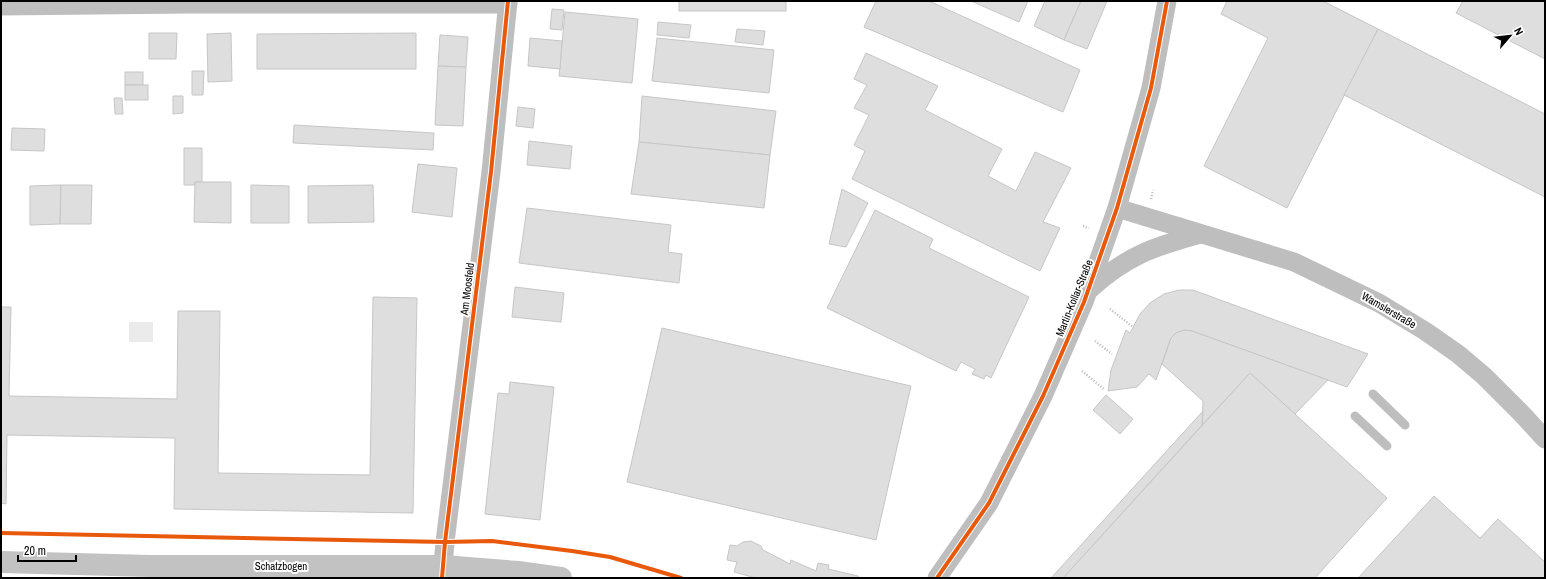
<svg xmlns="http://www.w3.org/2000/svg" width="1546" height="579" viewBox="0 0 1546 579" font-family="'Archivo Narrow',sans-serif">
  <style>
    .green { fill: #ebebeb }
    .building { fill: #dedede; stroke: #c6c6c6 }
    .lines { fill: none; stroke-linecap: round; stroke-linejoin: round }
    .path { stroke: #b9b9b9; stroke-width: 2.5; stroke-dasharray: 1 2; stroke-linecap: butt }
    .lane { stroke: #bebebe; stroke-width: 9 }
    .street { stroke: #bebebe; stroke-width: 19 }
    .secondary { stroke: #c2c2c2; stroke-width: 22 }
    .cycleway-casing { stroke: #fff; stroke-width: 6 }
    .cycleway { stroke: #e8590c; stroke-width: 4 }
    .labels { text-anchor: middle; stroke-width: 4; stroke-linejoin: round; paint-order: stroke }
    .street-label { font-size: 11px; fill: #000; stroke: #fff }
  </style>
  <rect width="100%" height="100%" fill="#fff"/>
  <rect class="green" x="129" y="322" width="24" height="20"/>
  <g class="building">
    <rect x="679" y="1" width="107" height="10"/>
    <polygon points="876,1 929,1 1080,70 1063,112 864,27"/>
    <polygon points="971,1 1028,1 1019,22"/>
    <polygon points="1045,1 1081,1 1064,40 1034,26"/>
    <polygon points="1081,1 1107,1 1087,49 1064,40"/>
    <polygon points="1227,1 1323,1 1378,29 1287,208 1204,166 1268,38 1221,14"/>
    <polygon points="1463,1 1545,1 1545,59 1456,13"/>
    <polygon points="552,9 564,10 562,30 550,29"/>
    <polygon points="565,12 638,19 632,83 559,76"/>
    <polygon points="658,22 691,25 689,38 657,35"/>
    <polygon points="737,29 765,31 763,45 735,42"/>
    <polygon points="1378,29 1545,114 1545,197 1344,95"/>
    <polygon points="149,33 177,33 176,59 149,59"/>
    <polygon points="231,33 232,81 208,82 207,34"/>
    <polygon points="416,33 416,69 257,69 257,34"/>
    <polygon points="440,35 468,37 466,67 438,66"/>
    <polygon points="530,38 562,41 560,69 528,66"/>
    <polygon points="657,38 774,50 769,93 652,81"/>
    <polygon points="866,53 938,86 925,110 1002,149 988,176 1016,191 1035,152 1071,168 1043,222 1060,228 1040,271 852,179 865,151 854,145 869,115 854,108 867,85 854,79"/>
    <polygon points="438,66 466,67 463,126 435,125"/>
    <polygon points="192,71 204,71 203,95 192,95"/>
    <rect x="125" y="72" width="18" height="13"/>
    <rect x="125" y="85" width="23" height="15"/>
    <polygon points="173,96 183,96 183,113 173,114"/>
    <polygon points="642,96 776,111 770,155 639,142"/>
    <polygon points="114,98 122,98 123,114 115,114"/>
    <polygon points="518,107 535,109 533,128 516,126"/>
    <polygon points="294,125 434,133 433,150 293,143"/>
    <polygon points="12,128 45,129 44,151 11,150"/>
    <polygon points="529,141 572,146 570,169 527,165"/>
    <polygon points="639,142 770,155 764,208 631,194"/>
    <polygon points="184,148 202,148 202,182 195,182 195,185 184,185"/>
    <polygon points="418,164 457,168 452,217 412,212"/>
    <polygon points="195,182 231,182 231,223 194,222"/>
    <polygon points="61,185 60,224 30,225 30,186"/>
    <polygon points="61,185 92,185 91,224 60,224"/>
    <polygon points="251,185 289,186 289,223 251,223"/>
    <polygon points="373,185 374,222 308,223 308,186"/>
    <polygon points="842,189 868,203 846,247 829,244"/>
    <polygon points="527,208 671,225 668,252 682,254 679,283 519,263"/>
    <polygon points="875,210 933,239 929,248 1029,297 991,378 986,375 984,379 972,374 975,369 961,362 956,371 827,308"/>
    <polygon points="515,287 564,293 561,322 512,317"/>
    <polygon points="1179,290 1193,290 1368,354 1347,387 1192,331 1184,330 1176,333 1171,338 1156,380 1149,374 1137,387 1108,391 1111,370 1126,330 1130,333 1140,314 1150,303 1164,294"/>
    <polygon points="373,297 417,298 413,513 174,509 175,438 7,435 6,504 1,503 1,307 11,307 9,396 177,399 178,311 220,311 218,473 370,475"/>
    <polygon points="662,328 911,386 876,540 627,482"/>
    <polygon points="1184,330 1192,331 1328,380 1295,414 1250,373 1202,425 1203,401 1162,364 1171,338 1176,333"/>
    <polygon points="1250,373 1387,498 1315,578 1063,578"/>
    <polygon points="510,382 554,387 540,520 485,514 498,393 509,394"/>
    <polygon points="1106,395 1133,419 1120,434 1093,410"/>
    <polygon points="1203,411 1202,425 1063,578 1051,578"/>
    <polygon points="1434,496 1480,538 1498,519 1545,562 1545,578 1358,578"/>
    <polygon points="751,541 761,546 763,550 790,564 791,560 816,571 818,563 829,565 828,569 858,576 859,578 756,578 734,572 737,562 727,560 730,545 737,546 743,542"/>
  </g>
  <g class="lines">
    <g class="path">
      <polyline points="1151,199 1153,190"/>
      <polyline points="1083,226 1089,228"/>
      <polyline points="1110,309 1133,327"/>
      <polyline points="1095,341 1112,354"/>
      <polyline points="1082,371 1105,390"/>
      <polyline points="352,541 352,540"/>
    </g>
    <g class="lane">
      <polyline points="1373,394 1405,425"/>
      <polyline points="1355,416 1387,446"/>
    </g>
    <g class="street">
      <polyline points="1,6 189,4 508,4"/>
      <polyline points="1117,208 1294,262 1379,303 1425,331 1458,354 1484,376 1522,414 1545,439"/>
      <path d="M1089,290C1126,256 1153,247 1200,234"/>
      <polyline points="442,578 445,542 491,172 508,1"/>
      <polyline points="937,578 989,503 1043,396 1084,302 1117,208 1151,88 1167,1"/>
    </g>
    <polyline class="secondary" points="1,562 150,566 443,566 518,572 561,578"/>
    <defs>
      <g id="cycleway">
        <polyline points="1,533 445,542 492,541 572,551 610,557 681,578"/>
        <polyline points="442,578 445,542 491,172 508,1"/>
        <polyline points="937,578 989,503 1043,396 1084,302 1117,208 1151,88 1167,1"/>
      </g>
    </defs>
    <use href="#cycleway" class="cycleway-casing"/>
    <use href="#cycleway" class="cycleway"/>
  </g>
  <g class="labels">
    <g class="street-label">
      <text transform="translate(467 289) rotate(-83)" y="4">Am Moosfeld</text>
      <text transform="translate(1074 298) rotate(-68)" y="4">Martin-Kollar-Straße</text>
      <text transform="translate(1389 310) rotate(30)" y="4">Wamslerstraße</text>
      <text x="281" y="570">Schatzbogen</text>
    </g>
  </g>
  <rect width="1546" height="579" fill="none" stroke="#000000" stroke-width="4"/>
  <g transform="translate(1510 36) rotate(62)" stroke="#ffffff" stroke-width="3" paint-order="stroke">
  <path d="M0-3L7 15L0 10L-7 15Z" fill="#000000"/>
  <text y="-6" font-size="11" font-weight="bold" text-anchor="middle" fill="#000000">N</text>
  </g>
  <path d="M18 555v6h58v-6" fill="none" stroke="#000000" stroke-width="2"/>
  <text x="24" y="555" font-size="12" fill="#000000" stroke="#ffffff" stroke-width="3" paint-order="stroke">20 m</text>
</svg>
